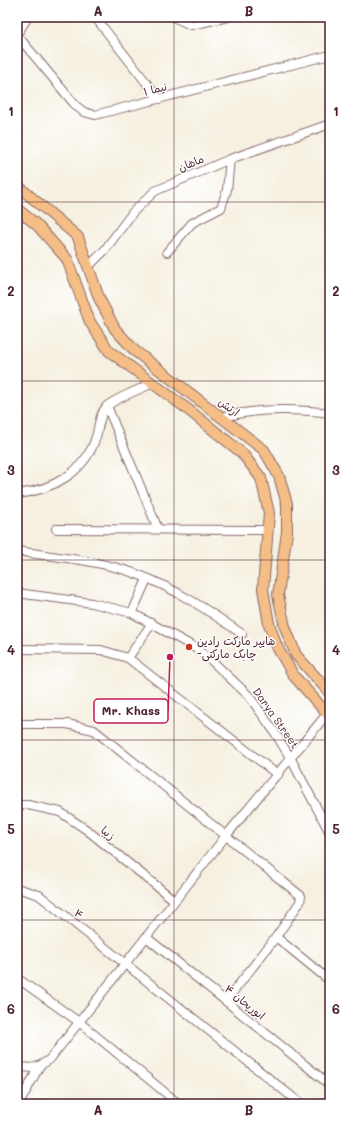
<svg xmlns="http://www.w3.org/2000/svg" width="347" height="1121" viewBox="0 0 347 1121" font-family="Mali,'Playpen Sans Arabic',sans-serif">
  <style>
    .lines { fill: none; stroke-linecap: round; stroke-linejoin: round }
    .minor-casing { stroke: #86686a; stroke-width: 10 }
    .major-casing { stroke: #86686a; stroke-width: 12 }
    .minor { stroke: #fff; stroke-width: 8 }
    .major { stroke: #f6be87; stroke-width: 10 }
    .grid { fill: none; stroke: #4a1f2b; stroke-width: 1; stroke-opacity: 0.55 }
    .poi-dot { fill: #c8321e; stroke: #fff; stroke-width: 1.5 }
    .labels { text-anchor: middle; stroke-width: 3; stroke-linejoin: round; paint-order: stroke }
    .street-label { font-size: 11px; fill: #4a1f2b; stroke: #fff }
    .poi-label { font-size: 11px; fill: #4a1f2b; stroke: #fff; text-anchor: start }
    .leader { fill: none; stroke: #c2185b; stroke-width: 1.5 }
    .callout-dot { fill: #c2185b; stroke: #fff; stroke-width: 1.5 }
    .callout { fill: #fff; stroke: #c2185b; stroke-width: 1.5 }
    .callout-label { font-size: 12px; text-anchor: middle; font-weight: bold; fill: #4a1f2b }
    .neatline { fill: none; stroke: #4a1f2b; stroke-width: 1.5 }
    .grid-label { font-size: 13px; text-anchor: middle; font-weight: bold; fill: #4a1f2b }
  </style>
  <rect width="100%" height="100%" fill="#fff"/>
  <filter id="ink" filterUnits="userSpaceOnUse"><feTurbulence type="fractalNoise" baseFrequency=".025" numOctaves="2"/><feDisplacementMap in="SourceGraphic" scale="8" xChannelSelector="R" yChannelSelector="G"/><feConvolveMatrix kernelMatrix="1 2 1 2 8 2 1 2 1" color-interpolation-filters="sRGB"/></filter>
  <filter id="wash" filterUnits="userSpaceOnUse"><feTurbulence type="fractalNoise" baseFrequency=".012" numOctaves="4" result="noise"/><feDisplacementMap in="SourceGraphic" scale="16" xChannelSelector="R" yChannelSelector="G"/><feGaussianBlur stdDeviation="0.9" result="paint"/><feColorMatrix in="noise" values="0 0 0 0 0 0 0 0 0 0 0 0 0 0 0 0 0 1.4 0 .05"/><feComposite in="paint" operator="in"/></filter>
  <g filter="url(#wash)">
    <rect width="100%" height="100%" fill="#f5f0e0"/>
  </g>
  <g filter="url(#ink)">
    <g class="lines">
      <defs>
        <g id="minor">
          <polyline points="95,17 159,99"/>
          <polyline points="173,17 191,25 228,17"/>
          <polyline points="17,34 28,17"/>
          <polyline points="17,35 76,106 84,112 95,115 330,55"/>
          <polyline points="167,252 192,223 221,208 227,190 230,159"/>
          <polyline points="89,266 104,251 133,212 155,191 230,159 330,124"/>
          <polyline points="107,406 158,529"/>
          <path d="M223,417C257,408 295,409 330,413"/>
          <path d="M17,494C52,490 85,473 96,437C99,427 99,414 107,406C115,399 140,389 151,384"/>
          <polyline points="56,529 267,530"/>
          <path d="M17,551C55,557 97,560 134,573C173,587 208,610 242,634"/>
          <polyline points="17,593 92,603 132,613 194,647 212,661 249,696 274,731 291,759 330,833"/>
          <polyline points="132,613 147,579"/>
          <polyline points="17,649 101,650 128,658 278,775"/>
          <polyline points="128,658 152,623"/>
          <polyline points="17,724 67,724 94,730 301,896 300,902 276,937 226,1001"/>
          <polyline points="17,805 28,805 60,812 87,830 174,900"/>
          <polyline points="17,888 39,895 301,1104"/>
          <polyline points="146,937 330,1085"/>
          <polyline points="276,937 330,981"/>
          <polyline points="17,978 79,1022 179,1104"/>
          <path d="M17,1065C31,1071 39,1067 50,1059L225,837L327,714"/>
          <polyline points="19,1104 39,1067"/>
        </g>
        <g id="major">
          <polyline points="17,185 78,237 99,298 115,329 135,351 264,450 279,476 287,504 287,532 278,595 285,627 296,655 330,693"/>
          <polyline points="17,209 37,225 67,259 90,322 109,351 186,408 242,453 261,478 269,513 263,589 269,624 277,647 294,676 330,717"/>
        </g>
      </defs>
      <use href="#minor" class="minor-casing"/>
      <use href="#major" class="major-casing"/>
      <use href="#minor" class="minor"/>
      <use href="#major" class="major"/>
    </g>
  </g>
  <path class="grid" d="M174,17V1104M17,202H330M17,381H330M17,560H330M17,740H330M17,920H330"/>
  <circle class="poi-dot" cx="189" cy="647" r="4"/>
  <g class="labels">
    <g class="street-label">
      <text transform="translate(155 89) rotate(-14)" y="4">نیما ۱</text>
      <text transform="translate(191 163) rotate(-22)" y="4">ماهان</text>
      <text transform="translate(229 407) rotate(37)" y="4">ارتش</text>
      <text transform="translate(276 718) rotate(55)" y="4">Darya Street</text>
      <text transform="translate(108 833) rotate(39)" y="4">زیبا</text>
      <text transform="translate(79 914) rotate(38)" y="4">۴</text>
      <text transform="translate(245 1002) rotate(39)" y="4">ابوریحان ۴</text>
    </g>
    <g class="poi-label">
      <text x="197" y="645">هایپر مارکت رادین<tspan x="197" dy="13">-چابک مارکتی</tspan></text>
    </g>
  </g>
  <path class="leader" d="M170 657L168 711"/>
  <circle class="callout-dot" cx="170" cy="657" r="4"/>
  <rect class="callout" x="94" y="699" width="74" height="24" rx="4"/>
  <g class="callout-label">
    <text x="131" y="715">Mr. Khass</text>
  </g>
  <rect width="347" height="1121" fill="none" stroke="#fff" stroke-width="44"/>
  <rect x="22" y="22" width="303" height="1077" class="neatline"/>
  <g class="grid-label">
    <text x="98" y="16">A</text>
    <text x="249" y="16">B</text>
    <text x="11" y="116">1</text>
    <text x="336" y="116">1</text>
    <text x="11" y="296">2</text>
    <text x="336" y="296">2</text>
    <text x="11" y="475">3</text>
    <text x="336" y="475">3</text>
    <text x="11" y="655">4</text>
    <text x="336" y="655">4</text>
    <text x="11" y="834">5</text>
    <text x="336" y="834">5</text>
    <text x="11" y="1014">6</text>
    <text x="336" y="1014">6</text>
    <text x="98" y="1115">A</text>
    <text x="249" y="1115">B</text>
  </g>
</svg>
